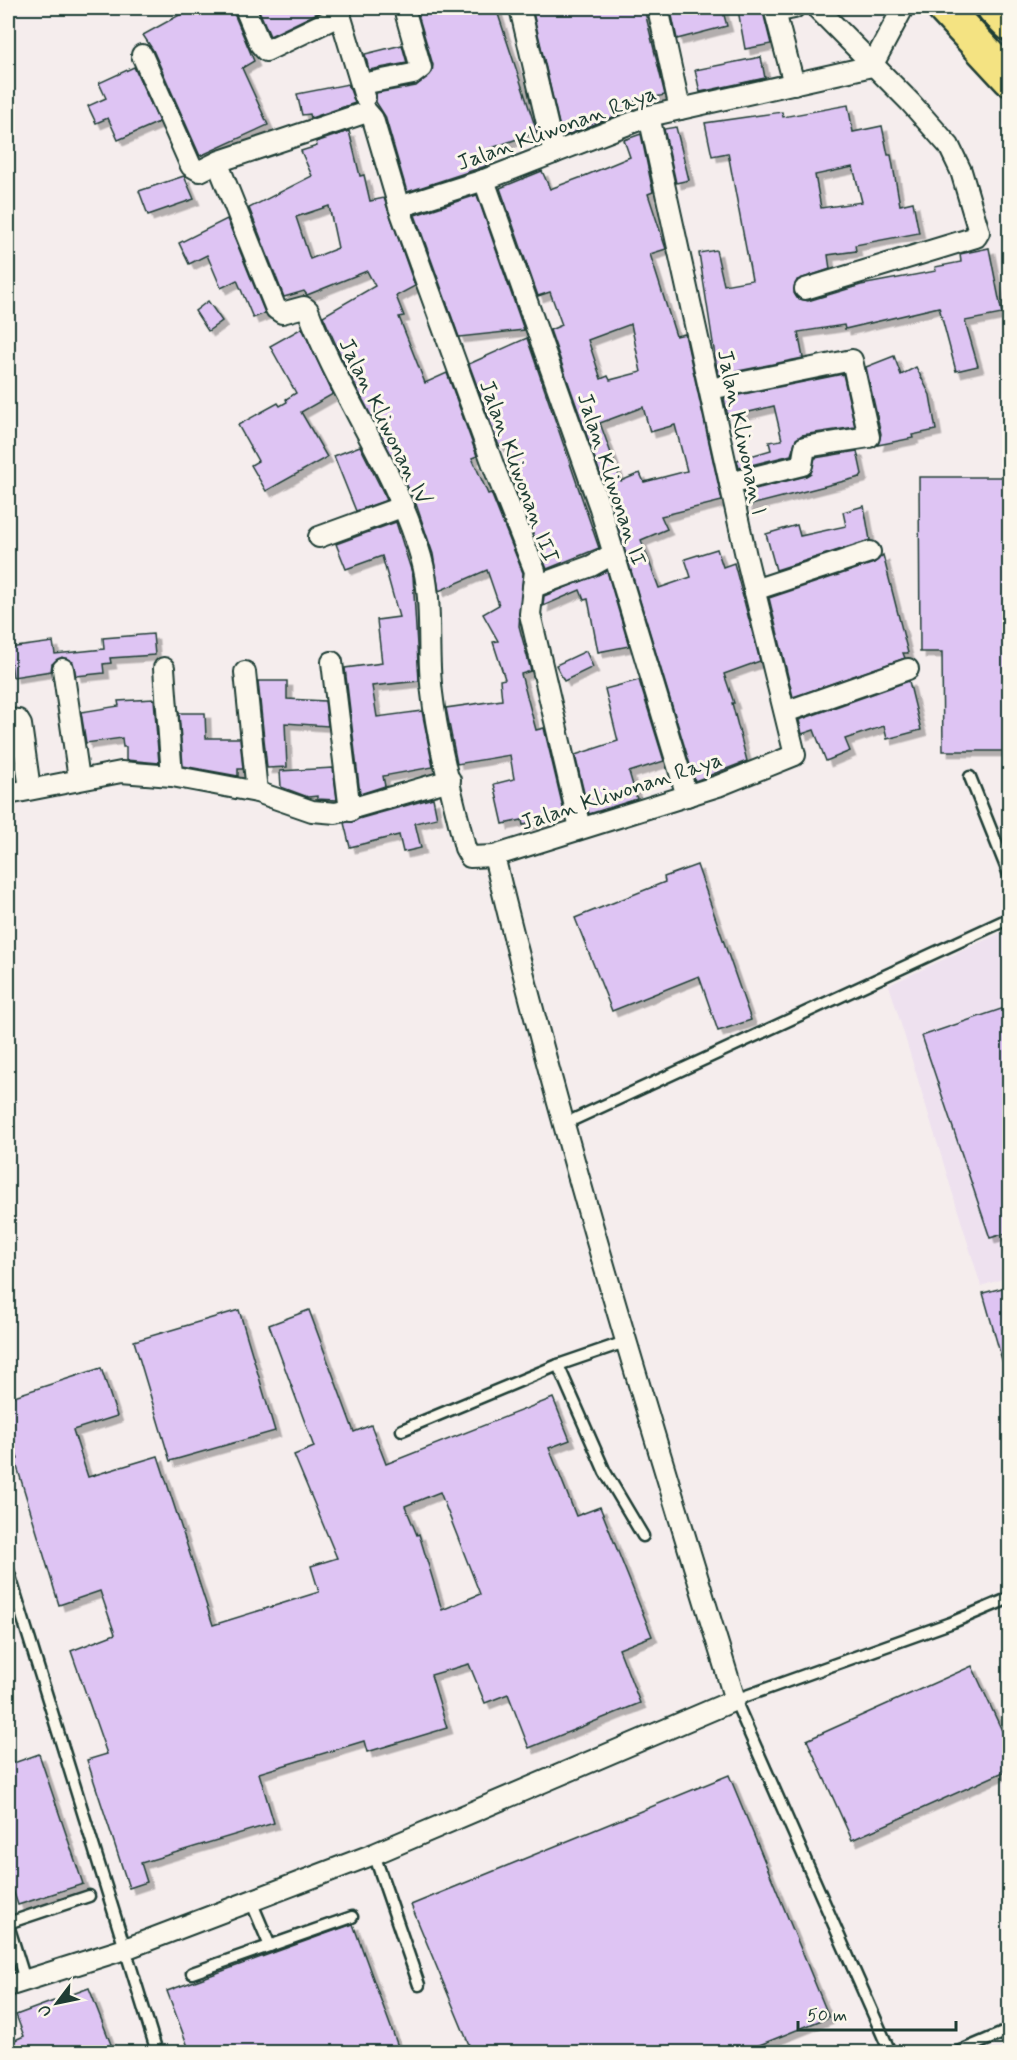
<svg xmlns="http://www.w3.org/2000/svg" width="1017" height="2060" viewBox="0 0 1017 2060" font-family="Mynerve,sans-serif">
  <style>
    .built { fill: #eee1ef }
    .building { fill: #dec4f3; stroke: #1f3d34; stroke-width: 1.5; fill-rule: evenodd; filter: url(#shadow) }
    .lines { fill: none; stroke-linecap: round; stroke-linejoin: round }
    .service-casing { stroke: #1f3d34; stroke-width: 15 }
    .minor-casing { stroke: #1f3d34; stroke-width: 24 }
    .motorway-casing { stroke: #1f3d34; stroke-width: 38 }
    .service { stroke: #fbf7ec; stroke-width: 10 }
    .minor { stroke: #fbf7ec; stroke-width: 20 }
    .motorway { stroke: #f4e382; stroke-width: 33 }
    .labels { text-anchor: middle; stroke-width: 6; stroke-linejoin: round; paint-order: stroke }
    .street-label { font-size: 22px; fill: #1f3d34; stroke: #fbf7ec }
  </style>
  <defs>
    <filter id="shadow"><feDropShadow dx="5.5" dy="5.5" stdDeviation="0" flood-color="#0004"/></filter>
  </defs>
  <rect width="100%" height="100%" fill="#f5eded"/>
  <filter id="ink" filterUnits="userSpaceOnUse"><feTurbulence type="fractalNoise" baseFrequency=".0167" numOctaves="2"/><feDisplacementMap in="SourceGraphic" scale="12" xChannelSelector="R" yChannelSelector="G"/><feConvolveMatrix kernelMatrix="1 2 1 2 8 2 1 2 1" color-interpolation-filters="sRGB"/></filter>
  <g filter="url(#ink)">
    <polygon class="built" points="1009,929 1009,1277 981,1286 889,985"/>
    <g class="building">
      <polygon points="192,8 230,8 235,16 254,61 242,68 268,125 200,156 153,50 143,35"/>
      <polygon points="258,8 326,8 326,9 270,36"/>
      <polygon points="416,8 496,8 537,132 483,151 486,166 407,192 385,116 376,102 376,93 416,86 432,72 433,65"/>
      <polygon points="532,8 644,8 665,95 630,102 631,110 562,137"/>
      <polygon points="685,8 722,8 727,26 677,39 671,11"/>
      <polygon points="762,8 771,44 745,49 738,10"/>
      <polygon points="402,45 407,63 369,70 365,54"/>
      <polygon points="761,57 765,78 700,92 695,70"/>
      <polygon points="134,67 159,122 118,140 108,118 96,123 88,106 106,98 99,83"/>
      <polygon points="348,84 355,103 311,118 310,114 302,115 297,94"/>
      <path d="M848,105L853,132L882,126L888,155H891L900,205L913,202L919,233L855,245L856,251L828,255L830,269L797,280L794,293L797,298L808,301L861,285L936,271L935,267L961,262L960,254L989,248L1002,314L965,321L978,366L956,371L939,307L845,329L844,325L798,332L803,358L718,375L699,253L716,250L724,285L752,280L728,153L712,156L705,123L782,112L783,117ZM853,167L862,202L821,208L815,175Z"/>
      <polygon points="676,127 689,180 676,183 664,129"/>
      <path d="M349,131L360,176L364,175L370,201L384,198L415,286L396,296L404,316L399,317L425,383L447,373L477,456L472,458L488,494L491,493L523,573L519,626L531,671L521,674L536,730L544,728L565,816L523,825L522,820L503,824L494,784L514,779L510,755L457,764L446,708L502,700L500,680L505,679L493,642L498,641L483,614L499,605L487,570L439,591L433,554L415,501L346,367L323,316L375,286L367,271L307,295L304,291L284,297L249,208L312,176L301,151L317,146L316,142ZM329,206L338,248L310,259L296,217Z"/>
      <path d="M641,134L653,192L648,194L666,249L650,254L676,336L685,334L722,501L661,516L667,529L641,540L659,588L691,577L685,559L717,549L723,567L734,563L760,661L724,674L734,703H732L747,761L695,781L611,505L550,330L562,325L550,292L538,296L500,188L542,171L550,189L582,177L630,157L624,140ZM631,324L641,372L610,380L608,376L601,379L588,340ZM643,407L650,432L675,425L687,471L644,482L640,473L621,481L600,423Z"/>
      <polygon points="184,176 194,199 148,215 139,191"/>
      <polygon points="477,195 524,330 459,337 415,215"/>
      <polygon points="227,219 265,313 253,318 237,280 221,288 207,255 189,264 179,243"/>
      <polygon points="208,301 222,321 208,331 195,311"/>
      <polygon points="302,328 333,394 301,412 327,457 266,491 251,465 258,461 238,425 278,403 280,406 287,402 286,399 296,393 270,346"/>
      <polygon points="527,338 599,548 547,569 514,485 520,483 505,444 499,446 469,364"/>
      <polygon points="894,356 901,375 916,367 930,395 936,430 912,435 913,438 878,445 881,434 866,367"/>
      <polygon points="843,374 855,427 802,435 796,439 791,455 739,468 737,460 771,450 769,442 782,440 774,406 728,417 724,398"/>
      <polygon points="360,446 387,500 356,511 334,456"/>
      <polygon points="857,451 862,474 860,477 747,506 744,492 806,476 811,473 815,458"/>
      <polygon points="919,477 1010,477 1010,751 943,751 942,652 920,652"/>
      <polygon points="864,506 870,540 776,570 766,534 797,525 800,536 846,526 843,512"/>
      <polygon points="396,522 413,576 419,681 372,686 377,717 422,711 433,767 383,776 385,786 360,794 345,668 382,663 377,620 399,617 382,556 346,569 336,544"/>
      <polygon points="883,555 908,653 903,653 905,658 793,697 769,598 874,563"/>
      <polygon points="607,571 629,646 598,652 588,599 584,600 580,590 543,606 544,596"/>
      <polygon points="153,634 155,655 110,658 111,663 103,664 104,673 76,676 73,662 62,657 52,664 51,671 13,677 9,648 53,642 55,654 104,649 103,638"/>
      <polygon points="586,651 593,667 564,681 556,665"/>
      <polygon points="639,680 664,761 629,772 637,799 589,814 575,755 618,741 605,689"/>
      <polygon points="258,681 287,681 287,699 325,701 328,726 285,723 287,767 267,768"/>
      <polygon points="909,681 921,730 887,739 884,726 845,739 850,751 826,761 814,730 802,734 799,720"/>
      <polygon points="154,699 159,763 126,760 126,747 123,747 122,738 86,743 81,712 119,706 118,701"/>
      <polygon points="179,713 205,713 206,738 240,738 243,769 238,769 238,776 183,766"/>
      <polygon points="333,768 337,800 317,799 317,796 308,797 281,787 280,771"/>
      <polygon points="433,798 437,818 415,823 421,848 403,852 399,835 350,847 344,823"/>
      <polygon points="697,865 751,1020 718,1031 699,976 612,1011 575,918 665,882 664,877"/>
      <polygon points="1010,1006 1010,1232 990,1238 922,1036"/>
      <polygon points="1010,1286 1010,1366 1004,1367 983,1293"/>
      <polygon points="239,1310 275,1431 170,1461 134,1341"/>
      <path d="M309,1310L354,1432L371,1425L386,1464L553,1398L570,1440L549,1448L576,1516L600,1507L652,1636L619,1649L640,1703L529,1748L508,1694L485,1703L469,1664L431,1675L447,1728L367,1752L364,1741L259,1773L274,1823L141,1863L147,1882L129,1888L87,1760L107,1754L71,1651L115,1634L100,1591L59,1605L15,1460L18,1459L8,1426V1398L101,1368L117,1416L73,1430L88,1477L158,1456L213,1625L319,1592L311,1566L337,1558L294,1455L314,1447L269,1325ZM440,1492L480,1594L442,1610L419,1534L417,1535L405,1506Z"/>
      <polygon points="972,1666 1010,1748 1010,1769 852,1840 807,1740"/>
      <polygon points="39,1754 83,1884 18,1905 8,1875 8,1765"/>
      <polygon points="729,1775 829,2017 742,2052 472,2052 411,1905"/>
      <polygon points="353,1924 400,2052 190,2052 167,1991"/>
      <polygon points="89,1988 114,2052 8,2052 8,2043 24,2036 16,2015"/>
    </g>
    <g class="lines">
      <defs>
        <g id="service">
          <polyline points="970,777 1010,877"/>
          <polyline points="564,1124 1010,918"/>
          <polyline points="558,1365 605,1472 643,1536"/>
          <polyline points="402,1430 558,1365 625,1342"/>
          <polyline points="8,1570 157,2052"/>
          <polyline points="374,1854 419,1985"/>
          <polyline points="251,1901 270,1946"/>
          <polyline points="8,1923 89,1896"/>
          <polyline points="8,1925 25,1980"/>
          <polyline points="192,1973 352,1917"/>
          <polyline points="890,2052 735,1700 953,1622 1010,1598"/>
          <polyline points="958,2052 1010,2030"/>
        </g>
        <g id="minor">
          <polyline points="245,8 260,44 266,51 341,15"/>
          <polyline points="338,8 365,97"/>
          <polyline points="520,8 554,153"/>
          <polyline points="658,8 680,109"/>
          <polyline points="774,8 794,84"/>
          <polyline points="775,12 794,8"/>
          <polyline points="142,55 191,166 200,171 220,161 367,112 373,119 399,207 495,470 535,571 530,614 580,828"/>
          <polyline points="872,66 903,8"/>
          <polyline points="362,84 413,74 421,68 404,8"/>
          <path d="M218,164L276,309L282,313L304,307L308,310C339,395 396,469 421,557C434,602 426,647 432,693C438,745 453,797 465,848L470,857L494,856L718,786L795,755L746,556L649,116"/>
          <polyline points="484,180 600,508 687,796"/>
          <polyline points="399,207 484,180 649,116 872,66"/>
          <polyline points="805,289 976,237 979,232 961,171 949,146 910,102 817,8"/>
          <polyline points="710,389 852,360 869,437 805,447 802,465 730,483"/>
          <polyline points="319,537 404,506"/>
          <polyline points="533,587 591,566 613,554"/>
          <polyline points="754,590 870,552"/>
          <polyline points="332,662 350,811"/>
          <polyline points="164,668 172,776"/>
          <polyline points="63,669 79,779"/>
          <polyline points="245,672 257,792"/>
          <polyline points="785,712 908,669"/>
          <polyline points="8,719 18,720 21,725 30,789"/>
          <polyline points="8,794 121,772 172,776 257,792 312,811 336,813 450,780"/>
          <path d="M8,1986L125,1949L374,1854L735,1700C649,1420 563,1141 494,856"/>
        </g>
        <g id="motorway">
          <polyline points="944,8 1010,79"/>
          <polyline points="994,8 1010,24"/>
        </g>
      </defs>
      <use href="#service" class="service-casing"/>
      <use href="#minor" class="minor-casing"/>
      <use href="#motorway" class="motorway-casing"/>
      <use href="#service" class="service"/>
      <use href="#minor" class="minor"/>
      <use href="#motorway" class="motorway"/>
    </g>
  </g>
  <g class="labels">
    <g class="street-label">
      <text transform="translate(556 127) rotate(-20)" y="8">Jalan Kliwonan Raya</text>
      <text transform="translate(386 421) rotate(64)" y="8">Jalan Kliwonan IV</text>
      <text transform="translate(743 432) rotate(78)" y="8">Jalan Kliwonan I</text>
      <text transform="translate(520 471) rotate(70)" y="8">Jalan Kliwonan III</text>
      <text transform="translate(613 479) rotate(72)" y="8">Jalan Kliwonan II</text>
      <text transform="translate(621 790) rotate(-18)" y="8">Jalan Kliwonan Raya</text>
    </g>
  </g>
  <rect width="1017" height="2060" fill="none" stroke="#fbf7ec" stroke-width="30"/>
  <rect x="15" y="15" width="987" height="2030" fill="none" stroke="#1f3d34" stroke-width="2" filter="url(#ink)"/>
  <g transform="translate(57 2003) rotate(238)" stroke="#fbf7ec" stroke-width="4.5" paint-order="stroke">
  <path d="M0-4.5L10 22L0 15L-10 22Z" fill="#1f3d34"/>
  <text y="-9" font-size="16" font-weight="bold" text-anchor="middle" fill="#1f3d34">U</text>
  </g>
  <path d="M798 2021v9h158v-9" fill="none" stroke="#1f3d34" stroke-width="3"/>
  <text x="807" y="2021" font-size="18" fill="#1f3d34" stroke="#fbf7ec" stroke-width="4.5" paint-order="stroke">50 m</text>
</svg>
